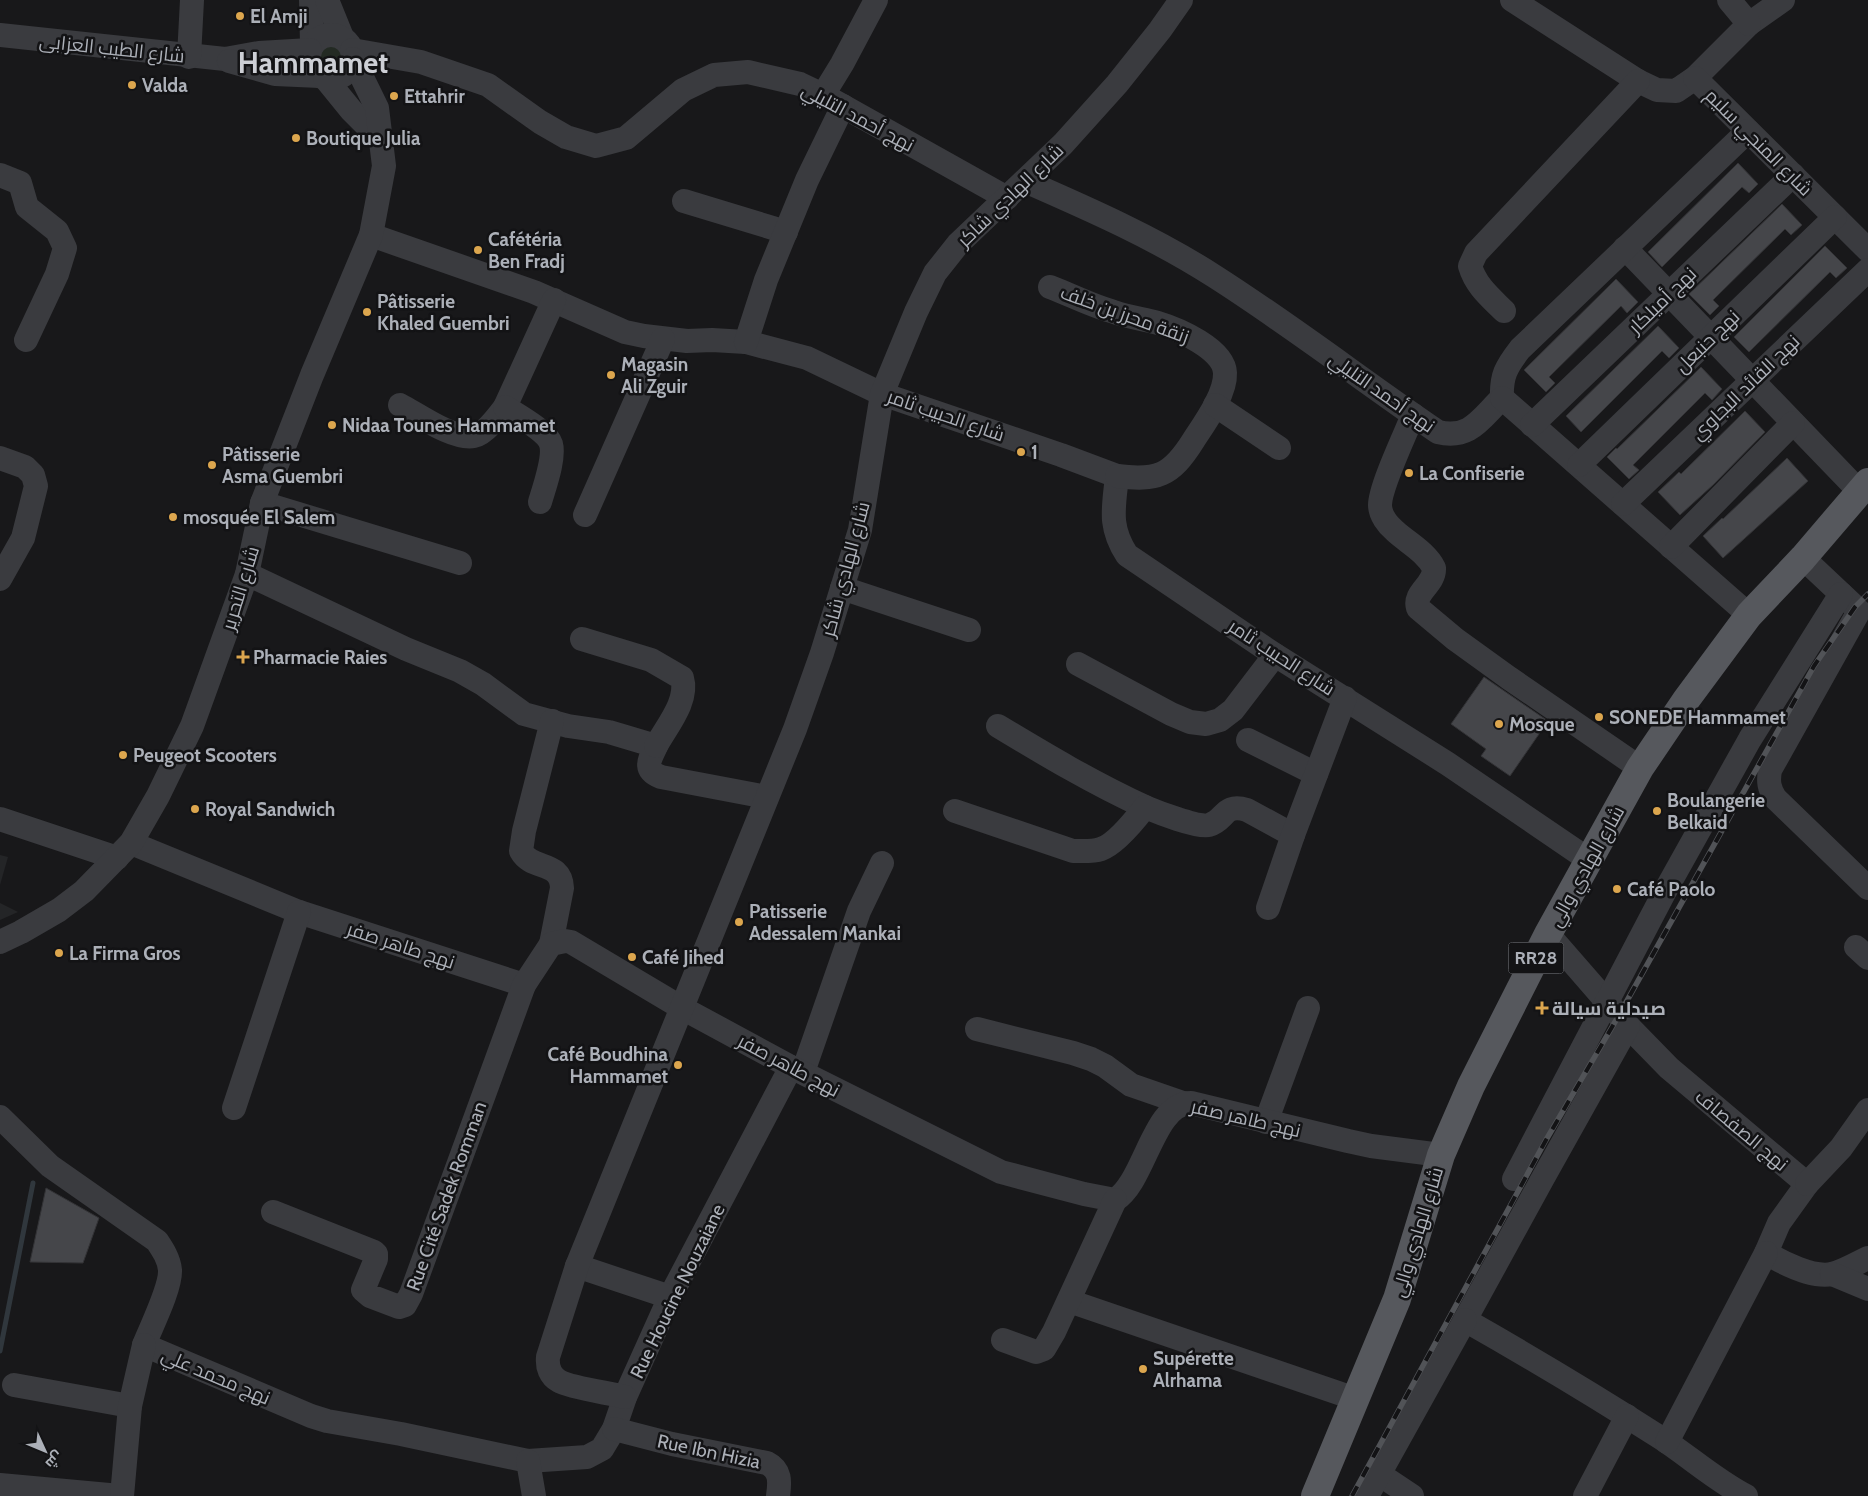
<svg xmlns="http://www.w3.org/2000/svg" width="1868" height="1496" viewBox="0 0 1868 1496" font-family="Cabin,Cairo,sans-serif">
  <style>
    .built { fill: #242527 }
    .green { fill: #232a23 }
    .lines { fill: none; stroke-linecap: round; stroke-linejoin: round }
    .stream { stroke: #30373d; stroke-width: 5 }
    .building { fill: #45464a; stroke: #333336 }
    .minor { stroke: #3a3b3f; stroke-width: 24 }
    .major { stroke: #56585d; stroke-width: 28 }
    .rail-casing { stroke: #515357; stroke-width: 5.5 }
    .rail { stroke: #131315; stroke-width: 4; stroke-dasharray: 11; stroke-linecap: butt }
    .poi-dot { fill: #dca64e; stroke: #131315; stroke-width: 2 }
    .labels { text-anchor: middle; stroke-width: 5; stroke-linejoin: round; paint-order: stroke }
    .shield { fill: #131315; stroke: #7e8187; stroke-width: 1 }
    .shield-label { font-size: 18px; font-weight: bold; fill: #acb0b8 }
    .poi-label { font-size: 19px; font-weight: bold; fill: #acb0b8; stroke: #131315; text-anchor: start }
    .street-label { font-size: 19px; fill: #acb0b8; stroke: #131315 }
    .town-label { font-size: 29px; font-weight: bold; fill: #cdcfd5; stroke: #131315 }
  </style>
  <rect width="100%" height="100%" fill="#18181a"/>
  <g class="built">
    <polygon points="0,855 8,857 0,885"/>
    <polygon points="0,903 18,912 0,920"/>
  </g>
  <circle class="green" cx="331" cy="56" r="13"/>
  <g class="lines">
    <polyline class="stream" points="0,1351 33,1183"/>
  </g>
  <g class="building">
    <polygon points="1738,163 1758,184 1749,193 1742,187 1662,267 1648,252"/>
    <polygon points="1782,204 1802,225 1791,235 1785,229 1713,300 1719,306 1710,315 1689,294"/>
    <polygon points="1825,246 1847,268 1836,278 1830,272 1749,352 1734,337"/>
    <polygon points="1616,279 1638,302 1627,313 1621,306 1549,377 1555,383 1546,392 1524,370"/>
    <polygon points="1658,326 1679,348 1669,358 1662,351 1581,432 1566,416"/>
    <polygon points="1701,367 1722,389 1712,400 1705,393 1633,465 1639,470 1629,479 1607,457 1616,448 1617,449"/>
    <polygon points="1745,411 1765,432 1713,485 1680,515 1658,492 1679,472 1681,474"/>
    <polygon points="1787,458 1808,481 1723,558 1703,536 1722,518 1723,519"/>
    <polygon points="1484,677 1548,721 1510,776 1481,756 1486,749 1451,724"/>
    <polygon points="46,1188 99,1218 83,1263 30,1262"/>
  </g>
  <g class="lines">
    <g class="minor">
      <polyline points="311,0 312,44"/>
      <polyline points="327,0 342,37"/>
      <polyline points="1512,0 1638,81 1657,90 1676,91 1695,78 1749,24 1783,0"/>
      <polyline points="1729,0 1749,24"/>
      <circle cx="331" cy="57" r="22"/>
      <polyline points="0,35 225,59 259,53 310,50"/>
      <polyline points="352,50 421,62 488,85 540,122 566,137 596,146 626,138 683,90 714,75 748,72 800,84 823,95 1007,198"/>
      <polyline points="189,57 192,0"/>
      <polyline points="229,61 275,74 320,76"/>
      <polyline points="325,78 351,110 380,139"/>
      <polyline points="1695,78 1868,250"/>
      <polyline points="823,95 842,64 876,0"/>
      <polyline points="0,175 20,183 27,207 57,231 65,248 57,274 26,340"/>
      <path d="M1025,181C1089,209 1155,238 1214,276C1291,325 1363,381 1438,432C1470,440 1481,418 1502,398"/>
      <polyline points="684,201 786,232"/>
      <path d="M371,235L534,292L625,332L644,336L687,341L712,340L746,342L807,358L882,394L1061,455L1117,476C1114,507 1108,526 1127,555L1275,655L1448,764L1589,860"/>
      <polyline points="1625,248 1860,492"/>
      <path d="M1050,287C1071,295 1092,306 1114,312C1128,317 1144,319 1158,323C1178,329 1224,349 1225,373C1226,394 1204,424 1193,441C1171,476 1157,481 1117,476"/>
      <path d="M1504,311C1490,297 1476,286 1470,266L1476,253L1638,81"/>
      <polyline points="746,342 766,280 807,180 843,106"/>
      <path d="M1502,398C1501,376 1506,367 1520,349L1748,131"/>
      <polyline points="1502,398 1749,615"/>
      <path d="M400,405C419,415 453,440 474,436C485,434 499,415 505,407L554,300"/>
      <polyline points="1215,405 1279,448"/>
      <path d="M505,407C517,415 547,431 551,444C555,458 544,488 540,502"/>
      <path d="M1413,415C1405,435 1380,487 1380,505C1380,515 1388,525 1395,531C1408,543 1426,552 1434,568C1435,585 1413,592 1418,608L1455,639L1509,678L1640,768"/>
      <polyline points="1532,425 1793,175"/>
      <polyline points="0,458 25,467 33,475 36,486 23,538 0,579"/>
      <polyline points="1579,465 1835,217"/>
      <polyline points="262,503 460,563"/>
      <polyline points="1623,504 1868,270"/>
      <polyline points="585,515 663,339"/>
      <polyline points="1671,547 1793,423"/>
      <polyline points="1803,558 1853,605"/>
      <path d="M247,574L406,649L460,671L483,684L524,714L568,726L609,732L656,746C649,761 643,770 661,777L767,797"/>
      <polyline points="842,588 969,630"/>
      <path d="M1859,611L1770,770C1768,782 1769,788 1775,798L1868,888"/>
      <path d="M582,639L651,660L682,678C689,701 666,727 656,746"/>
      <polyline points="1078,664 1171,714 1190,722 1206,724 1220,720 1233,710 1275,655"/>
      <path d="M998,726C1046,755 1093,783 1145,807"/>
      <polyline points="1248,740 1316,774"/>
      <path d="M955,811L1073,851C1083,851 1092,852 1101,849C1116,844 1135,820 1145,807C1157,812 1198,828 1209,825C1226,820 1223,803 1247,810L1293,835"/>
      <polyline points="0,819 117,858"/>
      <polyline points="131,843 299,912 524,985"/>
      <polyline points="1268,908 1293,835 1345,698"/>
      <path d="M1548,934L1628,1026L1669,1068L1807,1184L1779,1223L1766,1253C1783,1263 1813,1278 1832,1274C1844,1271 1857,1263 1868,1258"/>
      <polyline points="0,942 21,932 59,910 84,891 131,843 158,796 192,726 247,574 262,503 312,375 371,235 384,166 377,108 353,59"/>
      <path d="M551,944L562,888C561,860 532,871 521,851L524,831L552,721"/>
      <polyline points="1856,947 1868,958"/>
      <path d="M1628,1026L1543,1178L1465,1320C1532,1358 1597,1397 1661,1438C1690,1457 1715,1480 1746,1496"/>
      <polyline points="977,1029 1073,1053 1091,1059 1105,1066 1131,1085 1183,1103"/>
      <polyline points="803,1072 859,911 882,863"/>
      <polyline points="234,1108 299,912"/>
      <path d="M0,1117L50,1166L157,1241C163,1250 169,1259 170,1270C171,1288 151,1327 144,1345L311,1416L327,1421L401,1434L528,1461L587,1457L602,1449L614,1429L625,1397L670,1297L791,1067"/>
      <polyline points="1266,1122 1308,1008"/>
      <polyline points="1514,1179 1664,893 1750,739 1841,594"/>
      <polyline points="1807,1184 1841,1148 1868,1110"/>
      <path d="M273,1212L374,1252L376,1254V1259L363,1290L370,1296L399,1307L405,1305L411,1294L524,985L551,944L565,941L571,942L682,1008L791,1067L1001,1172L1084,1194L1115,1200C1145,1182 1153,1103 1191,1103L1348,1141L1371,1146L1441,1155"/>
      <polyline points="577,1266 670,1297"/>
      <polyline points="1832,1274 1868,1289"/>
      <polyline points="1069,1301 1356,1399"/>
      <polyline points="1003,1340 1036,1352 1044,1349 1054,1332 1115,1200"/>
      <polyline points="14,1385 130,1406"/>
      <path d="M625,1397C610,1393 571,1388 559,1381C550,1376 547,1367 548,1357L577,1266L795,729L822,653L860,530L882,394L916,312L935,273L958,244L1063,144L1117,84L1160,30L1181,0"/>
      <path d="M614,1429L672,1444L767,1463C781,1470 780,1482 778,1496"/>
      <polyline points="1667,1442 1766,1253"/>
      <polyline points="528,1461 534,1496"/>
      <polyline points="1379,1474 1412,1496"/>
      <polyline points="0,1485 120,1496"/>
      <polyline points="122,1496 130,1406 144,1345"/>
      <polyline points="1367,1496 1465,1320"/>
      <polyline points="1585,1496 1627,1416"/>
    </g>
    <polyline class="major" points="1315,1496 1397,1299 1441,1155 1471,1086 1548,934 1589,860 1640,768 1686,700 1749,615 1803,558 1868,482"/>
    <defs>
      <polyline id="rail" points="1352,1496 1546,1140 1619,1015 1814,666 1855,607 1868,594"/>
    </defs>
    <use href="#rail" class="rail-casing"/>
    <use href="#rail" class="rail"/>
  </g>
  <g class="poi-dot">
    <circle cx="240" cy="16" r="5"/>
    <circle cx="132" cy="85" r="5"/>
    <circle cx="394" cy="96" r="5"/>
    <circle cx="296" cy="138" r="5"/>
    <circle cx="478" cy="250" r="5"/>
    <circle cx="367" cy="312" r="5"/>
    <circle cx="611" cy="375" r="5"/>
    <circle cx="332" cy="425" r="5"/>
    <circle cx="1021" cy="452" r="5"/>
    <circle cx="212" cy="465" r="5"/>
    <circle cx="1409" cy="473" r="5"/>
    <circle cx="173" cy="517" r="5"/>
    <path d="M240.5 649.5h5v5h5v5h-5v5h-5v-5h-5v-5h5z"/>
    <circle cx="1599" cy="717" r="5"/>
    <circle cx="1499" cy="724" r="5"/>
    <circle cx="123" cy="755" r="5"/>
    <circle cx="195" cy="809" r="5"/>
    <circle cx="1657" cy="811" r="5"/>
    <circle cx="1617" cy="889" r="5"/>
    <circle cx="739" cy="922" r="5"/>
    <circle cx="59" cy="953" r="5"/>
    <circle cx="632" cy="957" r="5"/>
    <path d="M1539.5 1000.5h5v5h5v5h-5v5h-5v-5h-5v-5h5z"/>
    <circle cx="678" cy="1065" r="5"/>
    <circle cx="1143" cy="1369" r="5"/>
  </g>
  <g class="labels">
    <rect class="shield" x="1508.5" y="942.5" width="55" height="31" rx="4"/>
    <g class="shield-label">
      <text x="1536" y="964">RR28</text>
    </g>
    <g class="poi-label">
      <text x="250" y="23">El Amji</text>
      <text x="142" y="92">Valda</text>
      <text x="404" y="103">Ettahrir</text>
      <text x="306" y="145">Boutique Julia</text>
      <text x="488" y="246">Cafétéria<tspan x="488" dy="22">Ben Fradj</tspan></text>
      <text x="377" y="308">Pâtisserie<tspan x="377" dy="22">Khaled Guembri</tspan></text>
      <text x="621" y="371">Magasin<tspan x="621" dy="22">Ali Zguir</tspan></text>
      <text x="342" y="432">Nidaa Tounes Hammamet</text>
      <text x="1031" y="459">1</text>
      <text x="222" y="461">Pâtisserie<tspan x="222" dy="22">Asma Guembri</tspan></text>
      <text x="1419" y="480">La Confiserie</text>
      <text x="183" y="524">mosquée El Salem</text>
      <text x="253" y="664">Pharmacie Raies</text>
      <text x="1609" y="724">SONEDE Hammamet</text>
      <text x="1509" y="731">Mosque</text>
      <text x="133" y="762">Peugeot Scooters</text>
      <text x="1667" y="807">Boulangerie<tspan x="1667" dy="22">Belkaid</tspan></text>
      <text x="205" y="816">Royal Sandwich</text>
      <text x="1627" y="896">Café Paolo</text>
      <text x="749" y="918">Patisserie<tspan x="749" dy="22">Adessalem Mankai</tspan></text>
      <text x="69" y="960">La Firma Gros</text>
      <text x="642" y="964">Café Jihed</text>
      <text x="1552" y="1015">صيدلية سيالة</text>
      <text x="668" y="1061" text-anchor="end">Café Boudhina<tspan x="668" dy="22">Hammamet</tspan></text>
      <text x="1153" y="1365">Supérette<tspan x="1153" dy="22">Alrhama</tspan></text>
    </g>
    <g class="street-label">
      <text transform="translate(112 48) rotate(6)" y="7">شارع الطيب العزابى</text>
      <text transform="translate(858 117) rotate(28)" y="7">نهج أحمد التليلي</text>
      <text transform="translate(1759 142) rotate(45)" y="7">شارع المنجي سليم</text>
      <text transform="translate(1010 195) rotate(-44)" y="7">شارع الهادي شاكر</text>
      <text transform="translate(1662 300) rotate(-44)" y="7">نهج أميلكار</text>
      <text transform="translate(1125 314) rotate(20)" y="7">زنقة محرز بن خلف</text>
      <text transform="translate(1707 341) rotate(-44)" y="7">نهج حنبعل</text>
      <text transform="translate(1745 387) rotate(-44)" y="7">نهج القائد البجاوي</text>
      <text transform="translate(1382 392) rotate(35)" y="7">نهج أحمد التليلي</text>
      <text transform="translate(946 415) rotate(19)" y="7">شارع الحبيب ثامر</text>
      <text transform="translate(845 569) rotate(-75)" y="7">شارع الهادي شاكر</text>
      <text transform="translate(240 588) rotate(-73)" y="7">شارع التحرير</text>
      <text transform="translate(1282 657) rotate(33)" y="7">شارع الحبيب ثامر</text>
      <text transform="translate(1586 866) rotate(-61)" y="7">شارع الهادي والي</text>
      <text transform="translate(401 945) rotate(18)" y="7">نهج طاهر صفر</text>
      <text transform="translate(789 1065) rotate(28)" y="7">نهج طاهر صفر</text>
      <text transform="translate(1246 1118) rotate(13)" y="7">نهج طاهر صفر</text>
      <text transform="translate(1742 1130) rotate(40)" y="7">نهج الصفصاف</text>
      <text transform="translate(446 1196) rotate(-70)" y="7">Rue Cité Sadek Romman</text>
      <text transform="translate(1417 1232) rotate(-73)" y="7">شارع الهادي والي</text>
      <text transform="translate(677 1291) rotate(-64)" y="7">Rue Houcine Nouzaiane</text>
      <text transform="translate(216 1376) rotate(23)" y="7">نهج محمد علي</text>
      <text transform="translate(709 1451) rotate(12)" y="7">Rue Ibn Hizia</text>
    </g>
    <g class="town-label">
      <text x="313" y="73">Hammamet</text>
    </g>
  </g>
  <g transform="translate(45 1451) rotate(134)" stroke="#131315" stroke-width="4" paint-order="stroke">
  <path d="M0-4L9 19L0 12L-9 19Z" fill="#acb0b8"/>
  <text y="-8" font-size="14" font-weight="bold" text-anchor="middle" fill="#acb0b8">ش</text>
  </g>
</svg>
